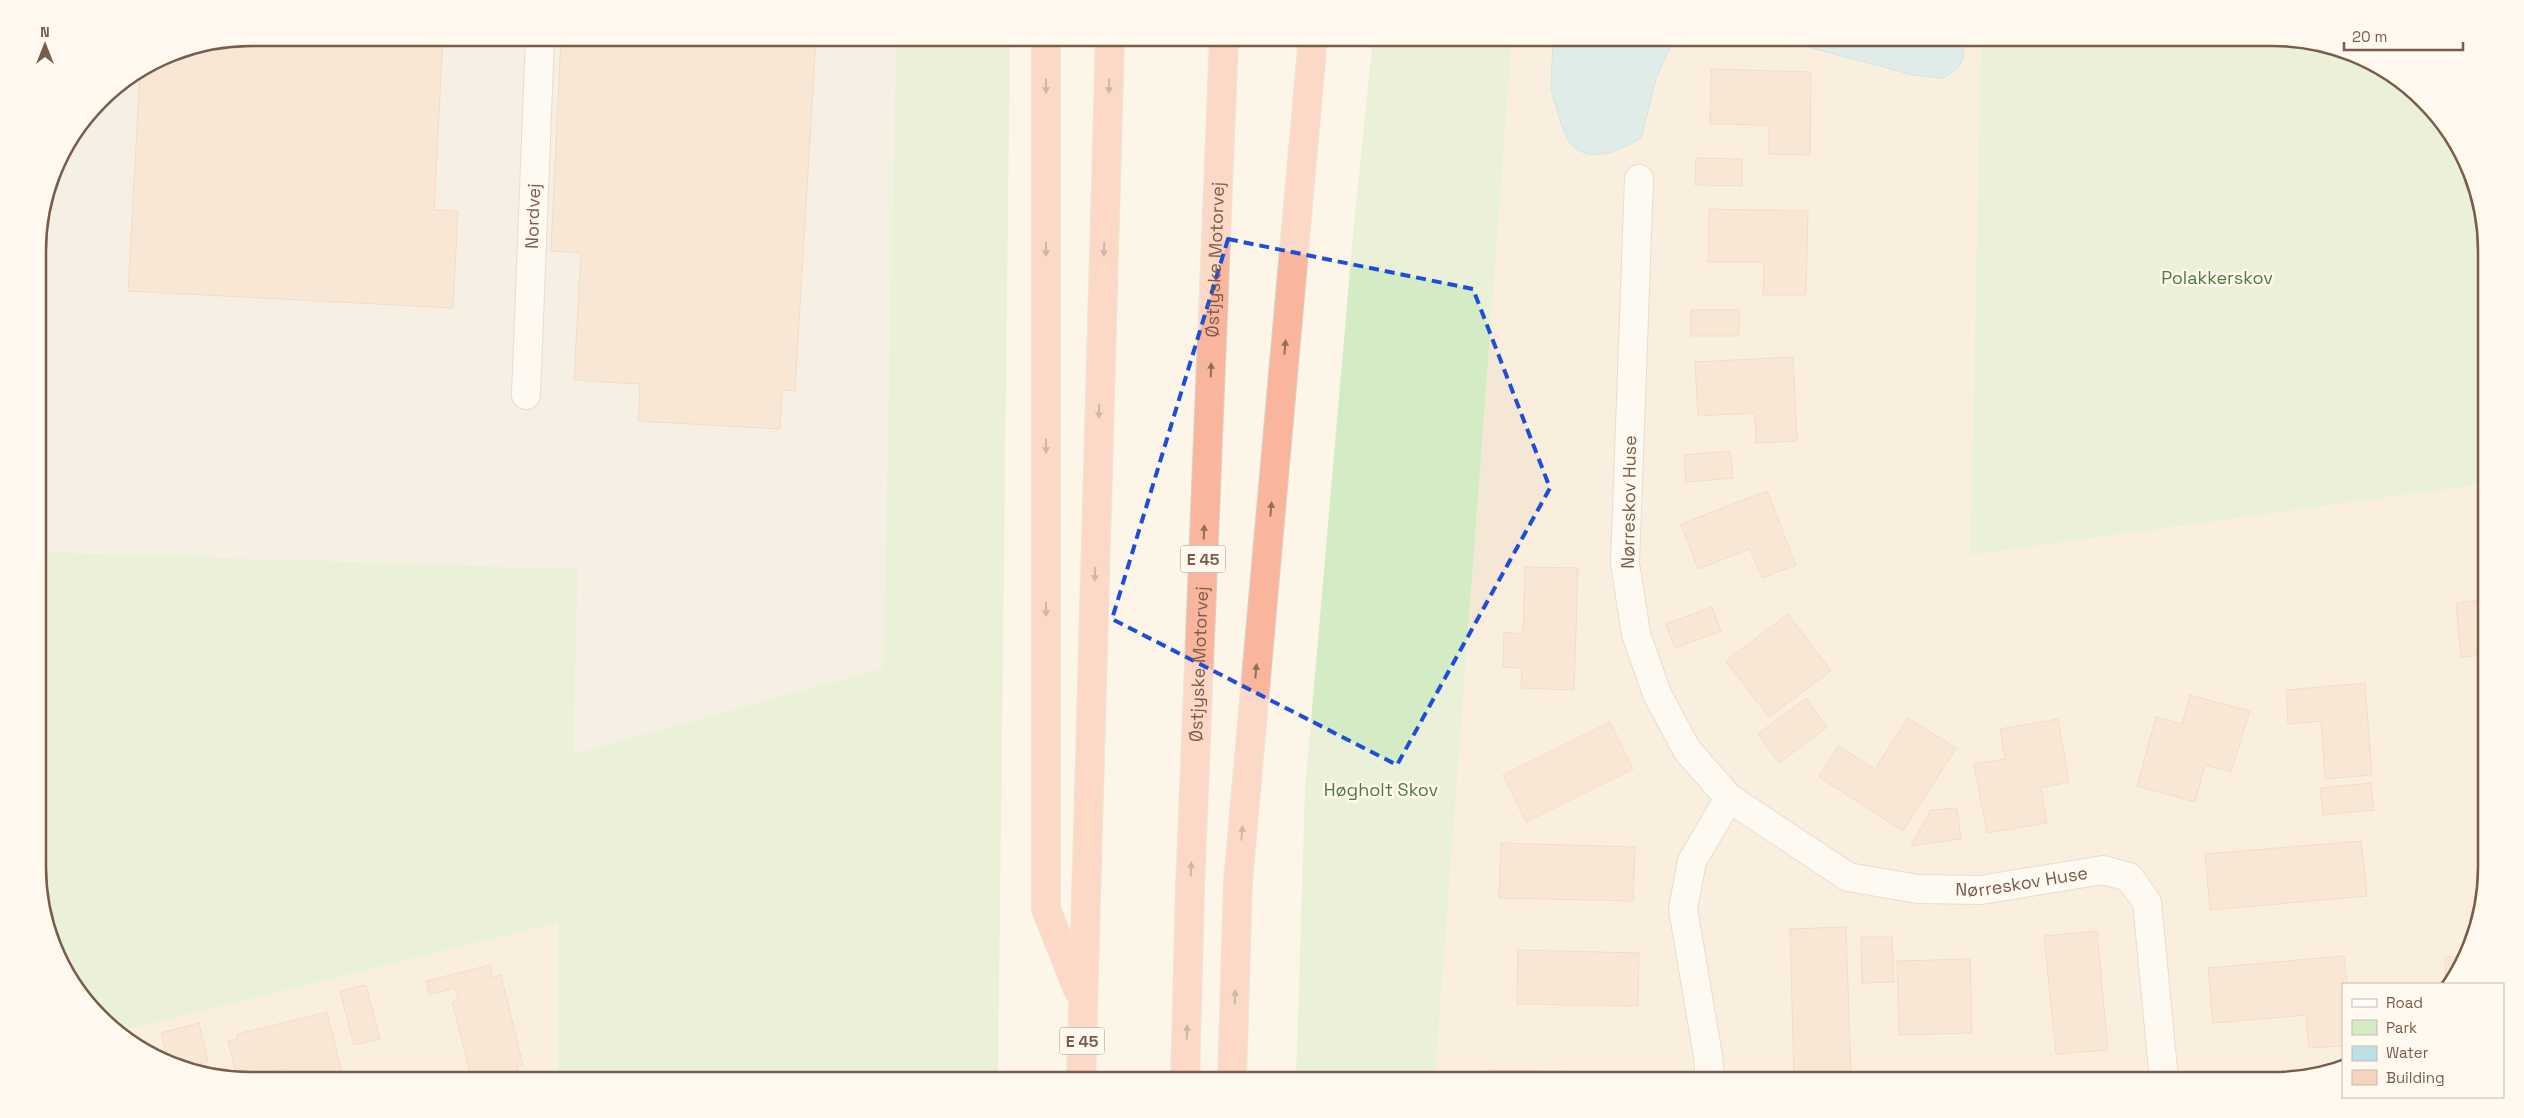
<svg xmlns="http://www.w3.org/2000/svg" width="2524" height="1118" viewBox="0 0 2524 1118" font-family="'Space Grotesk',sans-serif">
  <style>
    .residential { fill: #f5e7d6 }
    .industrial { fill: #eee7e1 }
    .green { fill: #d4ecc5 }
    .water { fill: #bbe1e8; stroke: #a1d0da }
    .building { fill: #f4d4be; stroke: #e7bb9e }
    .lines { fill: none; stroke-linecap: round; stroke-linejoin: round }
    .street-casing { stroke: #d0bdac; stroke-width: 30 }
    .highway-casing { stroke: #d9d1cc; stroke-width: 30 }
    .street { stroke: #fff; stroke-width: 28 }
    .highway { stroke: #f9b69d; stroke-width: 28 }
    .oneway { fill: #936e5b }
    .marked { fill: none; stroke: #1d4ed8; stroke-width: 4; stroke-dasharray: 10 6; stroke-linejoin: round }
    .labels { text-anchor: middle; stroke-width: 5; stroke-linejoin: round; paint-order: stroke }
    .shield { fill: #fff9ef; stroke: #a18b7c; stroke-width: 1 }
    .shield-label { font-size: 16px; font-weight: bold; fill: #795c4a }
    .street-label { font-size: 18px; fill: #795c4a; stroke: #fff9ef }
    .park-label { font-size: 18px; fill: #4f793f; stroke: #fff9ef }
    .rim { fill: none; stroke: #795c4a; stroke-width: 2.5 }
  </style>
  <rect width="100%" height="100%" fill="#fdf5e8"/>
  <g class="residential">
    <polygon points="1512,38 1981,38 1970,555 2485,484 2486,867 2470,948 2450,984 2343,984 2343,1069 2286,1080 1435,1080"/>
    <polygon points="558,923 558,1080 251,1080 170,1064 117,1032"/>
  </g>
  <polygon class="industrial" points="251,37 896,38 883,668 573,754 578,569 39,552 38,237 59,157 110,91 170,54"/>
  <g class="green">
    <polygon points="896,38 1010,38 998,1080 558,1080 558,923 117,1032 82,997 54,949 39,895 39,552 578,569 573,754 883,668"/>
    <polygon points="1373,38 1512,38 1435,1080 1296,1080 1305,790 1354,224"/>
    <polygon points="1981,38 2273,38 2354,54 2403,82 2442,121 2470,170 2485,224 2485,484 1970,555"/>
  </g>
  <g class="water">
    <path d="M1553,38H1674L1656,79L1641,138C1624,149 1596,162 1576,149C1566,142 1562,125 1558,114C1556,106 1552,97 1551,88C1551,71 1553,54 1553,38Z"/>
    <polygon points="1774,38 1965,38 1963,58 1957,69 1944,78 1913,75"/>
  </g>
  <g class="building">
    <polygon points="251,37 443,37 434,210 458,211 453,308 128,291 140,72 170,54"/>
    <polygon points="561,37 816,37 795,391 782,390 780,429 638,421 640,384 574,380 581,253 551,251"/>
    <polygon points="1711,69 1811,72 1810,155 1769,154 1769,125 1710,124"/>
    <polygon points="1696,158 1742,159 1742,186 1695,185"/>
    <polygon points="1709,209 1808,211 1806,295 1763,295 1764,262 1708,262"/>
    <rect x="1691" y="310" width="48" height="26"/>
    <polygon points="1793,357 1797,441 1756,443 1755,413 1698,416 1695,362"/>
    <polygon points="1730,451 1733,478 1686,482 1684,455"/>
    <polygon points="1767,491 1796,565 1762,578 1750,549 1698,569 1681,524"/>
    <polygon points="1525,567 1578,568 1574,690 1521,688 1522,668 1503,667 1504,632 1523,634"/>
    <polygon points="2486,599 2486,655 2461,657 2456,603"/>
    <polygon points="1712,607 1721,631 1675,648 1666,624"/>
    <polygon points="1788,614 1831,671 1769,717 1726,661"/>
    <polygon points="2365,683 2372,775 2325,779 2321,721 2288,724 2286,690"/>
    <polygon points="2190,695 2250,711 2231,772 2205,765 2195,802 2137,786 2156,717 2182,724"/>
    <polygon points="1806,698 1827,727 1779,763 1758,734"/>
    <polygon points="1908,718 1956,748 1903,831 1819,777 1838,746 1875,769"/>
    <polygon points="2058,719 2069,782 2041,788 2047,823 1987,833 1974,764 2005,759 2000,729"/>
    <polygon points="1610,722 1633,769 1526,822 1503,775"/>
    <polygon points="2371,783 2374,810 2323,815 2320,788"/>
    <polygon points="1957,808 1961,839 1911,846 1931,810"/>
    <polygon points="2361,841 2367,896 2210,910 2205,854"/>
    <polygon points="1501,843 1635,847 1633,901 1499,898"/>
    <polygon points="1846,927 1851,1075 1794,1077 1790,929"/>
    <polygon points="2097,931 2108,1050 2056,1054 2044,936"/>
    <polygon points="1861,937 1892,937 1894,982 1862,983"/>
    <polygon points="1518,950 1639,953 1638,1006 1517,1004"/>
    <polygon points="2344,956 2347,984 2343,984 2343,1046 2309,1048 2306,1015 2213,1023 2208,968"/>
    <polygon points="2466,956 2450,984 2446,984 2445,957"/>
    <polygon points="1970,959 1972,1033 1899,1035 1897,961"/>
    <polygon points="490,965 493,977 501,975 523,1065 517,1067 518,1071 503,1074 504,1080 472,1080 452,1002 458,1000 455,988 429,995 426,981"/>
    <polygon points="366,985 380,1039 354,1045 340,991"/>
    <polygon points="327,1012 344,1080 288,1080 285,1069 248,1078 246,1071 236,1074 228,1041 238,1039 237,1034"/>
    <polygon points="199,1023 208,1062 185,1067 169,1064 161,1033"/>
    <polygon points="1487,1070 1602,1072 1602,1080 1487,1080"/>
    <polygon points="2337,1070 2286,1080 2234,1080"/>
    <rect x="1606" y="1074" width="51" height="6"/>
  </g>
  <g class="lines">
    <defs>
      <g id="street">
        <path id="s1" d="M1639,179L1625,563L1636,634L1657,694L1687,750L1729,798L1848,877L1918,889L1981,890L2103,870L2129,877L2147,902L2164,1080"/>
        <path id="s2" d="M526,395L540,37"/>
        <polyline points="1710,1080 1708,1056 1683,909 1692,861 1729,798"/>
      </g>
      <g id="highway">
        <polyline points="1046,37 1046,909 1078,990"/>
        <polyline points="1081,1080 1110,37"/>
        <path id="s3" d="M1185,1080L1190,889L1224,37"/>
        <polyline points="1232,1080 1238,881 1313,37"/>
      </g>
    </defs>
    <use href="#street" class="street-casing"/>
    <use href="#highway" class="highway-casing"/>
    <use href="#street" class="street"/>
    <use href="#highway" class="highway"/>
  </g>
  <defs><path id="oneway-solid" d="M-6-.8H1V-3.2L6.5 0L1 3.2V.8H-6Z" transform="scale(1.25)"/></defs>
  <g class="oneway">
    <use href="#oneway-solid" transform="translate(1046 86) rotate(90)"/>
    <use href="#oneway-solid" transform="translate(1109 86) rotate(92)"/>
    <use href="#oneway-solid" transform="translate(1046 249) rotate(90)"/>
    <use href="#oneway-solid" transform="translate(1104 249) rotate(92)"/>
    <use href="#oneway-solid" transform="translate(1285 347) rotate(-85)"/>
    <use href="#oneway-solid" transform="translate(1211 370) rotate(-88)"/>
    <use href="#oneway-solid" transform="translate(1099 411) rotate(92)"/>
    <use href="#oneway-solid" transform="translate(1046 446) rotate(90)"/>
    <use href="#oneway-solid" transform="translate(1271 509) rotate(-85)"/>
    <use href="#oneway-solid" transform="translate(1204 532) rotate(-88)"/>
    <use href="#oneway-solid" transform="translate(1095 574) rotate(92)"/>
    <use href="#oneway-solid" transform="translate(1046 609) rotate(90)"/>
    <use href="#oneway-solid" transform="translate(1256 671) rotate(-85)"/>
    <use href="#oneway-solid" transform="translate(1242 833) rotate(-85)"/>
    <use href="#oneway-solid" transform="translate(1191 869) rotate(-88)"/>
    <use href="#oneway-solid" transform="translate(1235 997) rotate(-88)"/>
    <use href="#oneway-solid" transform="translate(1187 1032) rotate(-89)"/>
  </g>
  <path d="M0 0H2524V1118H0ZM1228,239L1473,289L1550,488L1397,765L1112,619Z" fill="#fdf5e8" fill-opacity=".55" fill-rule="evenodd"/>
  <path class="marked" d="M1228,239L1473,289L1550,488L1397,765L1112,619Z"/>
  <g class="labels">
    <g class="shield">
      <rect x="1180.5" y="545.5" width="45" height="27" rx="4"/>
      <rect x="1059.5" y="1027.5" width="45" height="27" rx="4"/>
    </g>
    <g class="shield-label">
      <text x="1203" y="565">E 45</text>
      <text x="1082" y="1047">E 45</text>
    </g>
    <g class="street-label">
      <text dy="6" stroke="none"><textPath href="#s2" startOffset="179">Nordvej</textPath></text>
      <text dy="6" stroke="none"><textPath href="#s3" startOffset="821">Østjyske Motorvej</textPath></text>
      <text transform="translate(1629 502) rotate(-89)" y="6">Nørreskov Huse</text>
      <text dy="6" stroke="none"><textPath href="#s3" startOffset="416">Østjyske Motorvej</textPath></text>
      <text dy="6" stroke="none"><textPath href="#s1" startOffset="965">Nørreskov Huse</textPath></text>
    </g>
    <g class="park-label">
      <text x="2217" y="284">Polakkerskov</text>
      <text x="1381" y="796">Høgholt Skov</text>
    </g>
  </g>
  <path d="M0 0H2524V1118H0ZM251 46H2273A205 205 0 0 1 2478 251V867A205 205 0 0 1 2273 1072H251A205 205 0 0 1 46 867V251A205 205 0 0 1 251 46Z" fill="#fff9ef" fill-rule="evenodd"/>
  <path class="rim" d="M251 46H2273A205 205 0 0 1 2478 251V867A205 205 0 0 1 2273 1072H251A205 205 0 0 1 46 867V251A205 205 0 0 1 251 46Z"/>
  <rect x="2342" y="983" width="162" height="115" fill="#fff9ef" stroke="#c9baad"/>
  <rect x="2352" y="999" width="25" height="8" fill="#ffffff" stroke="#c9baad"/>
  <text x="2386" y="1008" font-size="15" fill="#795c4a">Road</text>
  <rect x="2352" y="1020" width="25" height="15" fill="#d4ecc5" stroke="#c9baad"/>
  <text x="2386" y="1033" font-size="15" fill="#795c4a">Park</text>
  <rect x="2352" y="1046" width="25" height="15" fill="#bbe1e8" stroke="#c9baad"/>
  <text x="2386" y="1058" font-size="15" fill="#795c4a">Water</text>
  <rect x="2352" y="1070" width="25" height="15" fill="#f4d4be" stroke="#c9baad"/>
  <text x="2386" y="1083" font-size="15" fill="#795c4a">Building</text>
  <g transform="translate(45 45)" stroke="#fff9ef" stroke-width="4" paint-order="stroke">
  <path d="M0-4L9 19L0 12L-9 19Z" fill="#795c4a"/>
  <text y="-8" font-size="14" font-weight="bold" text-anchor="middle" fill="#795c4a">N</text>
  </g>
  <path d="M2344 42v8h119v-8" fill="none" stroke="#795c4a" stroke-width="2.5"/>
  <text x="2352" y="42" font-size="15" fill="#795c4a" stroke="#fff9ef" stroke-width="4" paint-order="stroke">20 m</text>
</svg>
